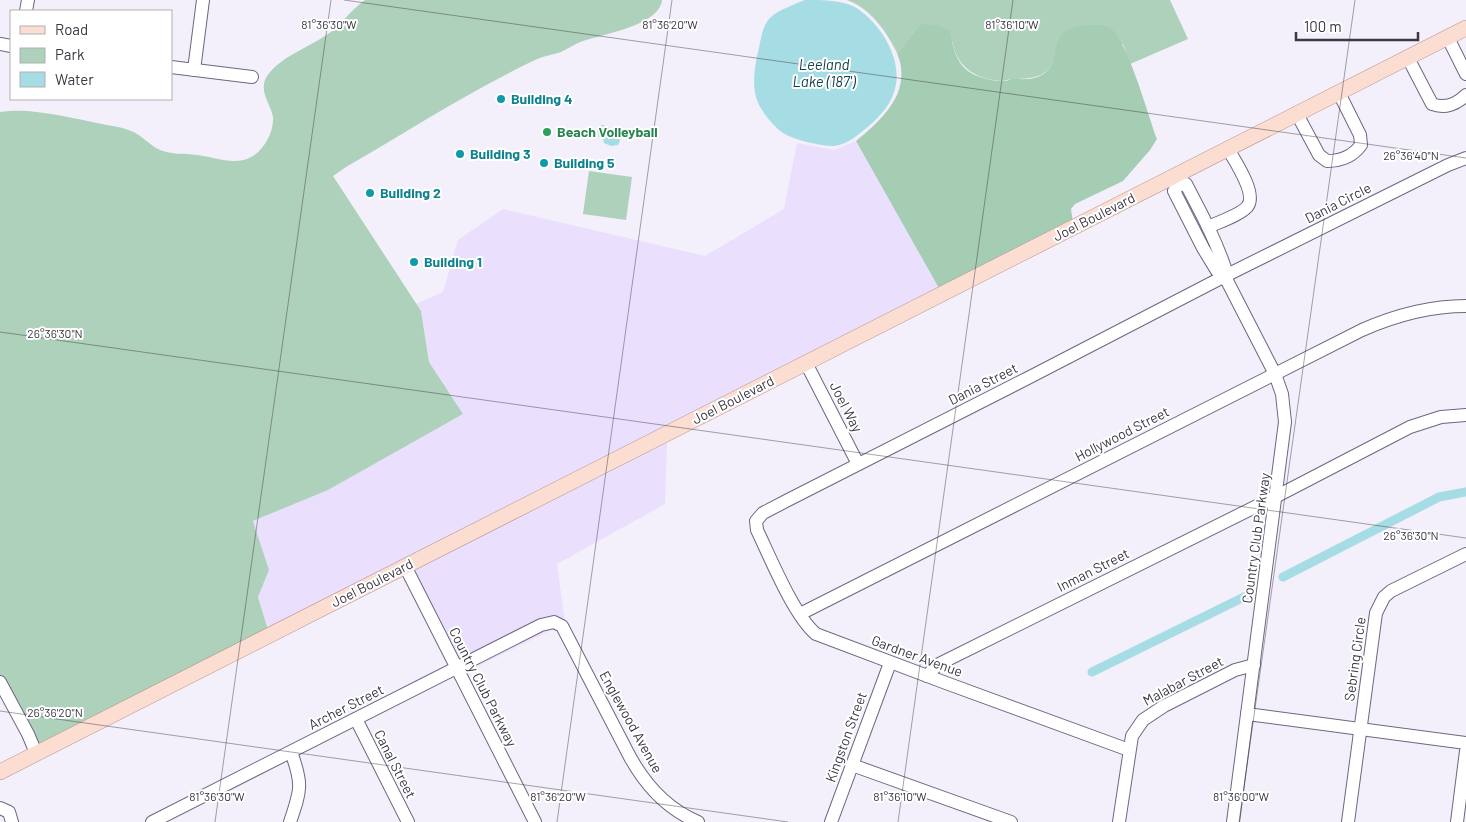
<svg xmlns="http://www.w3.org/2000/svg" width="1466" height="822" viewBox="0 0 1466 822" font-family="Barlow,sans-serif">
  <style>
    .built { fill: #eae0fe }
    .green { fill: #aed1bb }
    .forest { fill: #a4cdb4 }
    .water { fill: #a6dce4 }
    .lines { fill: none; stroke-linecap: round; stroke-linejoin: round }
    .canal { stroke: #a6dce4; stroke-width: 9 }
    .minor-casing { stroke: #6f6680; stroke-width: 14 }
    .major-casing { stroke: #b6958c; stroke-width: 16 }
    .minor { stroke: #fff; stroke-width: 12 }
    .major { stroke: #fbddd2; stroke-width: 15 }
    .ticks { fill: none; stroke: #3b3743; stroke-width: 1; stroke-opacity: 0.45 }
    .culture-dot { fill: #0f9aa8; stroke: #fff; stroke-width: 2 }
    .leisure-dot { fill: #2e9e5b; stroke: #fff; stroke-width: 2 }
    .labels { text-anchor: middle; stroke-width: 4; stroke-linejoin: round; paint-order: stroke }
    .culture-label { font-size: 14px; font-weight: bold; fill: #0d838f; stroke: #fff; text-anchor: start }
    .leisure-label { font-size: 14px; font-weight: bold; fill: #27864d; stroke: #fff; text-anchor: start }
    .street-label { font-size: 14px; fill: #3b3743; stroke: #fff }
    .water-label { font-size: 15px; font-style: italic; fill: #114248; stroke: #fff }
    .ticks-label { font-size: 12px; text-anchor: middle; fill: #3b3743; stroke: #fff; stroke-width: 4; stroke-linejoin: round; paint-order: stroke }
  </style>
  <rect width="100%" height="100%" fill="#f3effb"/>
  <g class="built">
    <polygon points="856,141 940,290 268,630 258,597 269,570 253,521 328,490 463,414 429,362 421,311 416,304 443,292 458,240 503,209 705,256 784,209 797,143 834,150"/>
    <polygon points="667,440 665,504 557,564 565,623 462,674 408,571"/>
  </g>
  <g class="green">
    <path d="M365,0H662C659,27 599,34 578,43C572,46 567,49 561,52C552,55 543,56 535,60C470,91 408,131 346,167L333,176L421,311L429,362L463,414L328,490L253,521L269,570L258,597L268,630L39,747L0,675V112C31,107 71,118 102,124C111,126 122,127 131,131C142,135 149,145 160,150C172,155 184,153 197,155C216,157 235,167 253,156C265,148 274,131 273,117C271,105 260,93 265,80C276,57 312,47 332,31C344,21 351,10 365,0Z"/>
    <path d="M847,0H1170L1188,39L1130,64L1123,44H1057C1053,74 1042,79 1013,79C1009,79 1005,81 1001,81C975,79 957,67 952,41L916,29L897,53C887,32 870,8 847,0Z"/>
    <polygon points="589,171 632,177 626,220 583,214"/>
  </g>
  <path class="forest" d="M923,24L937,25L949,30C953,45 955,61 968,71C976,77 994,82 1004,81C1007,81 1009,80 1011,79C1024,79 1037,81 1047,71C1057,60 1053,46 1061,36C1067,28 1075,27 1084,26C1093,25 1102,23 1110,28C1127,38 1149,118 1157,139L1150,150L1123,181L1075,204L1071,209L1073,223L940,290L856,141C883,119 913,91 897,53L916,29Z"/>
  <g class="water">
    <path d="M805,0C820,0 839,0 853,6C880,21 905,61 894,92C890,107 875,121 864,130C855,137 846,145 834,146C821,146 794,140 783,133C773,126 759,109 756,97C752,82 755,63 759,48C761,38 763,24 771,17C778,10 796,4 805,0Z"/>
    <polygon points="603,125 610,128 610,131 617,133 620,141 618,145 611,146 604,143 603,139 599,137 597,131 599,126"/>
  </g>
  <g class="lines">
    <g class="canal">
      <polyline points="1283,577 1439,497 1466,492"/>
      <polyline points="1092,672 1246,596"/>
    </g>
    <defs>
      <g id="minor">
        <polyline points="26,11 28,0"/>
        <polyline points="1448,38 1466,74"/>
        <polyline points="0,44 11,46"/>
        <path d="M1408,58L1432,104C1445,109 1457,104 1466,95"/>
        <polyline points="171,67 252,77"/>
        <polyline points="194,70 203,0"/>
        <path d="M1297,114L1319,155L1327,161C1341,161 1353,156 1361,145L1360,135L1339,93"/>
        <path d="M1179,185L1186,184C1200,211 1215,238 1225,268L1222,271"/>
        <polyline points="1179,185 1174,191 1203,248 1217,271 1222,271"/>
        <path d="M1208,227C1219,222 1240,215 1247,207C1258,195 1235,161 1228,149"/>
        <polyline points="1222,271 1275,374 1282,394 1285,422 1233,822"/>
        <polyline points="806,363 858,464"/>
        <polyline points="405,566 535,822"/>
        <path d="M800,614L1362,330C1396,315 1429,306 1466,306"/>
        <polyline points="927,676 937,665 1277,496 1410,427 1441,417 1466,415"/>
        <polyline points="0,682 28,734 36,753"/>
        <polyline points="1247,714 1466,743"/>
        <polyline points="356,719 408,822"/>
        <path d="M1129,750L946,683L816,634C794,616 770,557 757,530L756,521L763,513L788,500L1028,378L1225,276L1448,165L1466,158"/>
        <polyline points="852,765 1011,822"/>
        <polyline points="0,808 9,812 12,822"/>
        <path d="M152,822L541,625L554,622L562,626L630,757C646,786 667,809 698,822"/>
        <path d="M290,822C301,790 303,784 291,752"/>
        <polyline points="831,822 890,663"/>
        <polyline points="1119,822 1132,736 1143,720 1164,706 1235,670 1254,665"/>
        <polyline points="1348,822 1376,613 1384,597 1391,591 1466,554"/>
        <polyline points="1457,822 1466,751"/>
      </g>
      <polyline id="major" points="0,772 1466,28"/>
    </defs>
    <use href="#minor" class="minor-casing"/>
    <use href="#major" class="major-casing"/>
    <use href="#minor" class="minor"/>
    <use href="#major" class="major"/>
  </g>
  <path class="ticks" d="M344,0L1466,158M0,332L1466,538M0,711L788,822M215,822L331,0M557,822L672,0M898,822L1013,0M1239,822L1355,0"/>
  <g class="culture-dot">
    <circle cx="501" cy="99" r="5"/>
    <circle cx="460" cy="154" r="5"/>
    <circle cx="544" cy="163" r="5"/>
    <circle cx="370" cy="193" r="5"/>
    <circle cx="414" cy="262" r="5"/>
  </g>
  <circle class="leisure-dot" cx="547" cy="132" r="5"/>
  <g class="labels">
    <g class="culture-label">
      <text x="511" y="104">Building 4</text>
      <text x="470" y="159">Building 3</text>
      <text x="554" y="168">Building 5</text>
      <text x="380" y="198">Building 2</text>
      <text x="424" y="267">Building 1</text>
    </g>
    <g class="leisure-label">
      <text x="557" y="137">Beach Volleyball</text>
    </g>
    <g class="street-label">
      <text transform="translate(1338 203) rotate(-27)" y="5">Dania Circle</text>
      <text transform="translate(1094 217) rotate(-27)" y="5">Joel Boulevard</text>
      <text transform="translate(983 384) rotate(-27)" y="5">Dania Street</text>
      <text transform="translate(733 400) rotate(-27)" y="5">Joel Boulevard</text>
      <text transform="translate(846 407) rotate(63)" y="5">Joel Way</text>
      <text transform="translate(1122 434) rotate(-27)" y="5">Hollywood Street</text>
      <text transform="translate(1256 538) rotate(-82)" y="5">Country Club Parkway</text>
      <text transform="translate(1093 570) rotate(-27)" y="5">Inman Street</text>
      <text transform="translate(372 583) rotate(-27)" y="5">Joel Boulevard</text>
      <text transform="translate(917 656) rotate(20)" y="5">Gardner Avenue</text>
      <text transform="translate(1355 659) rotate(-82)" y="5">Sebring Circle</text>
      <text transform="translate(1183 681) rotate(-28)" y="5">Malabar Street</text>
      <text transform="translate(483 687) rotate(63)" y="5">Country Club Parkway</text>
      <text transform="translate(346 707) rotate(-27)" y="5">Archer Street</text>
      <text transform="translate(631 722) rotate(61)" y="5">Englewood Avenue</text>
      <text transform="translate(846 737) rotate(-70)" y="5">Kingston Street</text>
      <text transform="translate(395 764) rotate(63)" y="5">Canal Street</text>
    </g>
    <g class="water-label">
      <text x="824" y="70">Leeland<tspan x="824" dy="17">Lake (187')</tspan></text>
    </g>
  </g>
  <g class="ticks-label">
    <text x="329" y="29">81°36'30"W</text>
    <text x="670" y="29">81°36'20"W</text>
    <text x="1012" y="29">81°36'10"W</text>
    <text x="1411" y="160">26°36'40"N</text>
    <text x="55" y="338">26°36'30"N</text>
    <text x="1411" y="540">26°36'30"N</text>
    <text x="55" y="717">26°36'20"N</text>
    <text x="217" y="801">81°36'30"W</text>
    <text x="558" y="801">81°36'20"W</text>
    <text x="900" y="801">81°36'10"W</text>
    <text x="1241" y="801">81°36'00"W</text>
  </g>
  <rect x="10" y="10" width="162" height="90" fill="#ffffff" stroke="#b1afb4"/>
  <rect x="20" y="26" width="25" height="8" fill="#fbddd2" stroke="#b1afb4"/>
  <text x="55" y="35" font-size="15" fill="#3b3743">Road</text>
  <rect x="20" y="48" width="25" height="15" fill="#aed1bb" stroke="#b1afb4"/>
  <text x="55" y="60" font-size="15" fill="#3b3743">Park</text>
  <rect x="20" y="72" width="25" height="15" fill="#a6dce4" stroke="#b1afb4"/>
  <text x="55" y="85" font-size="15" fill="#3b3743">Water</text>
  <path d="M1296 32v8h122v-8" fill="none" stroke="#3b3743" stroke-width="2.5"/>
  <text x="1304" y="32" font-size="15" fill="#3b3743" stroke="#ffffff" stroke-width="4" paint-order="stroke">100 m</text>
</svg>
